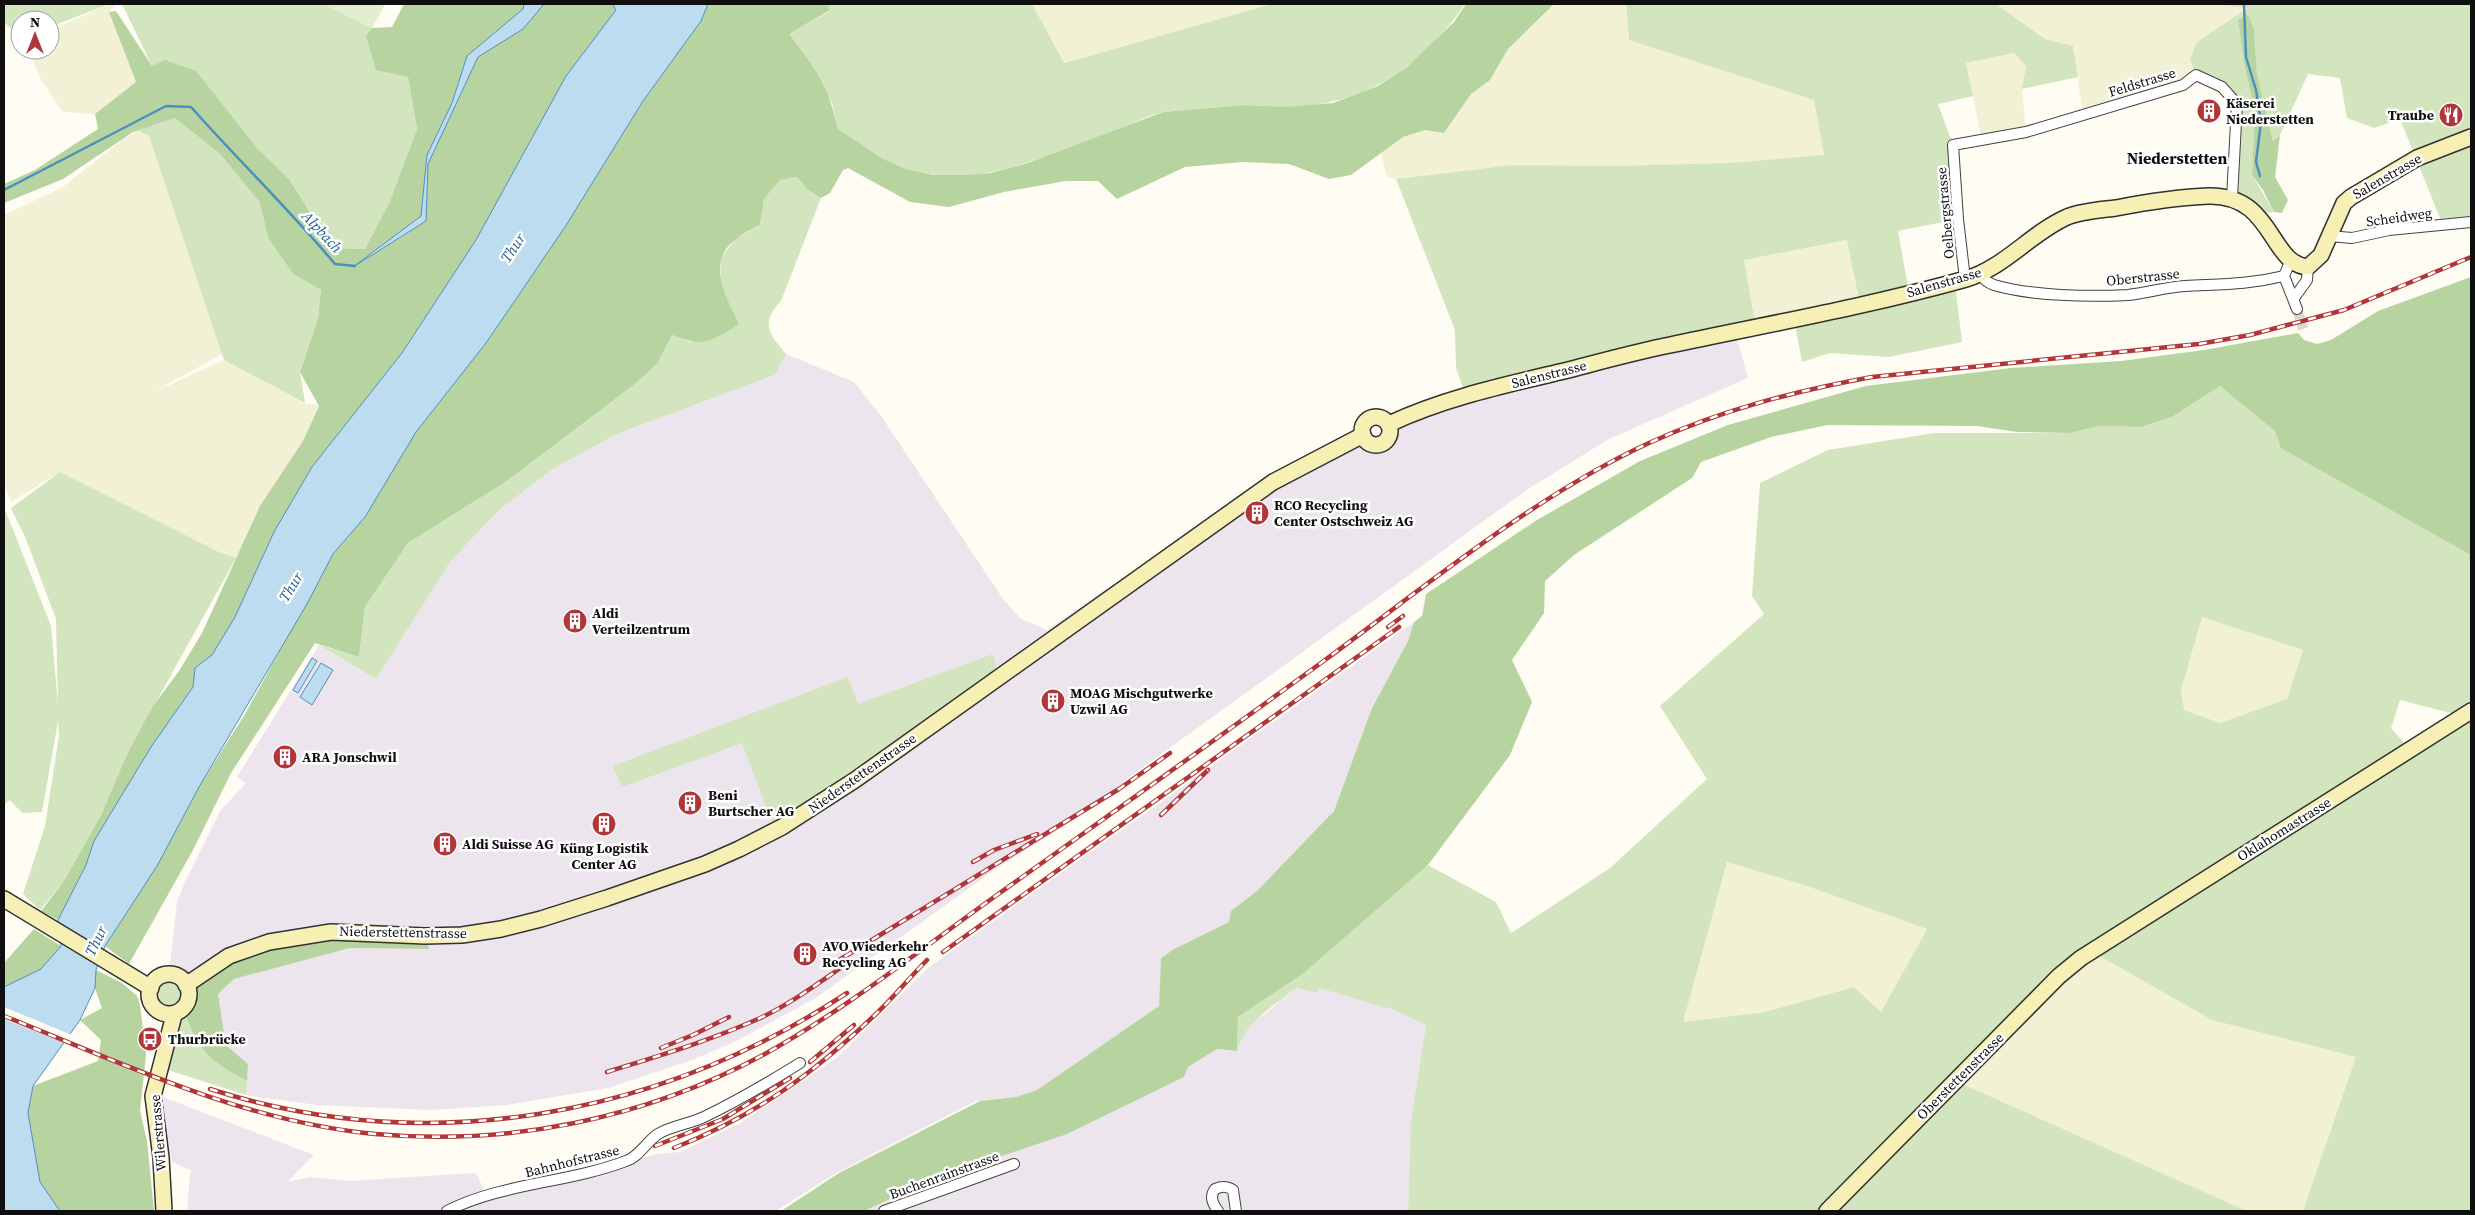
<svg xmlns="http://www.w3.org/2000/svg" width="2475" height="1215" viewBox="0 0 2475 1215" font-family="'Source Serif 4',serif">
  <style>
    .industrial { fill: #ece5ed }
    .farmland { fill: #f2f0d5 }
    .green { fill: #d2e5bf; fill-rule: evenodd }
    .forest { fill: #b7d4a0 }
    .pitch { fill: #e3edd0 }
    .water { fill: #bddcf0; stroke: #4c8fbf }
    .pier { fill: #fefcf3 }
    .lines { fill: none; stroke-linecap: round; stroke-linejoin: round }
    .stream { stroke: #4c8fbf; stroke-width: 2.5 }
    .street-tunnel { stroke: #dad8d1; stroke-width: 10; stroke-dasharray: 10 5; stroke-linecap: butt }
    .street-casing { stroke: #424242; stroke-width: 12 }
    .secondary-casing { stroke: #313131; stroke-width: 18 }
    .street { stroke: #fff; stroke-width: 10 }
    .secondary { stroke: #f6f0b5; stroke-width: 15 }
    .rail-casing { stroke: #b1363a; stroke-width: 4.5 }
    .rail { stroke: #fff; stroke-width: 2.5; stroke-dasharray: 8; stroke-linecap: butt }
    .labels { text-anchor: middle; stroke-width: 5; stroke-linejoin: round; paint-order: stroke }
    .street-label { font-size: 14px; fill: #0f0f0f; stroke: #fff }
    .poi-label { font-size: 14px; font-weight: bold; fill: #0f0f0f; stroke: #fff; text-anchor: start }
    .water-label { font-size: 15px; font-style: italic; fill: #266294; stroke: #fff }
    .quarter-label { font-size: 16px; font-weight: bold; fill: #0f0f0f; stroke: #fff }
  </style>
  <rect width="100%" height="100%" fill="#fefcf3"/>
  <g class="industrial">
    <polygon points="1735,331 1748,378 1609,439 1528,489 1124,781 1127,787 1000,866 814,999 734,1042 692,1060 608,1088 507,1105 430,1110 317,1105 246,1095 248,1064 226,1045 218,993 234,979 350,948 428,949 425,936 366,932 184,981 177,975 169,973 177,902 185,882 220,811 246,783 237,777 319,645 364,672 414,617 450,562 499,510 553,469 617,434 775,375 786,354 854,382 881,416 1003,599 1021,619 1047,630 1107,588 1113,596 1273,482 1363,435 1367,442 1374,445 1382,444 1390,436 1389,424 1414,413"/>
    <polygon points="1414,622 1408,641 1372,708 1339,802 1327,820 1229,922 1174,949 1161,958 1159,1006 1037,1090 1016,1097 976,1101 836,1173 776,1211 187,1211 190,1174 192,1171 172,1162 164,1119 163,1097 314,1155 287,1182 310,1177 349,1181 474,1173 478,1176 486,1196 604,1169 656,1154 680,1152 739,1124 838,1057 928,968"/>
    <polygon points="1319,987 1394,1010 1426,1025 1411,1119 1408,1211 864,1211 1188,1067 1217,1049 1237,1051 1241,1039 1258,1017 1260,1018 1296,988 1317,993"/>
  </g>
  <g class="farmland">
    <polygon points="109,4 116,4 109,12 136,82 95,114 63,112 41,80 29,50 50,50 50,31"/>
    <polygon points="1032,4 1272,4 1063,63"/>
    <polygon points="1554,4 1626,4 1629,40 1814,100 1824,155 1728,163 1610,166 1512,165 1396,179 1387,177 1381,153 1403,137 1425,130 1444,133 1471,94 1490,80 1508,49"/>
    <polygon points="1996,4 2216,4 2249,8 2238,16 2196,75 2083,115 2073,46 2045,39"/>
    <polygon points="2015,53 2026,66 2022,89 2026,132 1982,140 1966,63"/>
    <polygon points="138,130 160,140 222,354 150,394 224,360 304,403 319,405 303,441 236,558 219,552 60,472 11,502 4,484 4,215 63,187 122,140"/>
    <polygon points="1848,240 1860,304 1756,327 1744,260"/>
    <polygon points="2202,616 2303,650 2287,699 2220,723 2184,710 2181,690"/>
    <polygon points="1727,862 1807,886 1927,929 1881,1012 1854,987 1765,1012 1682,1022"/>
    <polygon points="2096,954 2212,1020 2357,1057 2303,1211 2247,1211 1961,1084"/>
  </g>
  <g class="green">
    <polygon points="4,4 109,4 50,27 50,20 20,20 20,37 4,22"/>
    <polygon points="122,4 324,4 372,28 366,36 408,77 417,129 390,201 365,249 333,248 316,238 327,225 314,217 289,179 257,148 152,66"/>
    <path d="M828,4H1032L1064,63L1272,4H1465C1421,68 1363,107 1283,107C1271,107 1258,105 1246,105C1228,106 1210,108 1193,110C1183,111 1172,110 1163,112C1144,117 1125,127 1107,134C1043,157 975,190 906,169C881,162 859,144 838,129L832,103L788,34L830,11Z"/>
    <polygon points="1626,4 1996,4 2045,39 2073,46 2078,77 2022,89 2026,66 2014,53 1966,63 1973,96 1938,104 1953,145 1958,219 1898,231 1909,292 1955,283 1962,342 1889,357 1830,353 1802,362 1794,319 1860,304 1847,240 1744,260 1755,322 1557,365 1464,390 1456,368 1455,330 1396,179 1512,165 1610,166 1728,163 1824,155 1814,100 1629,40"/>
    <polygon points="2216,4 2471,4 2471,219 2442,223 2400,119 2374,128 2347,118 2340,78 2308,74 2280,135 2273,141 2257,74 2254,30 2238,20 2244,63 2255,112 2252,175 2274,212 2256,214 2232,198 2237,104 2196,75 2190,59 2197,42 2248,8"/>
    <polygon points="175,118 221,155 260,203 268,238 293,274 321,290 318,318 300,371 305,403 224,360 149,136 138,130"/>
    <path d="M797,177L808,190L821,198L781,301C760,323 769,334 786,354L775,375L617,434L553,469L499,510L450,562L376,679L319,645L359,657L365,607L408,543L507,481L635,384L657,364L672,335L691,342L721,286L720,259L735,239L760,225L764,199L780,180Z"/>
    <path d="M2220,386C2298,449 2384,505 2471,555V1211H2303L2356,1057L2212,1020L2096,954L1962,1084L2247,1211H1408L1411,1119L1426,1025L1394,1010L1319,988L1317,993L1296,988C1272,1008 1247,1020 1237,1051L1238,1017L1304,973L1428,865L1496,902L1511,933L1610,868L1707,779L1660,706L1764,614L1752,596L1760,483L1828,450L1934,433H2070L2099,426L2141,427L2172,417ZM2202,617L2303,650L2287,699L2220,723L2184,710L2181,690ZM2400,700L2458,715L2407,746L2391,728ZM1727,862L1807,886L1927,929L1881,1012L1854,987L1765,1012L1683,1022Z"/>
    <polygon points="60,472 219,552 236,558 127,754 101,815 64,881 40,910 23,894 45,826 59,736 58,721 42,812 22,813 10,800 4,804 4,507 51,626 58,705 56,619 26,539 11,508"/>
    <polygon points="1238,498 775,830 742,743 622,787 613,766 848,677 858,704 993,654 997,670"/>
    <circle cx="168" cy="994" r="12"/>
    <path d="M186,1016C199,1053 213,1063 247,1081L246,1095L168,1070L178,1024Z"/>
  </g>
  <g class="forest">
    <polygon points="404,4 524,4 523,9 467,56 452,103 427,155 422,216 361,262 426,221 428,164 478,57 523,29 544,4 612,4 616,10 566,76 476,240 402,353 312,467 274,532 235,617 212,655 195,668 193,687 151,747 94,841 86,865 58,920 41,911 64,881 101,815 127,754 153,706 179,671 202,633 260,506 303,441 319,406 300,372 318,318 321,290 293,274 268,238 260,203 221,155 175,118 133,132 63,179 4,203 4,184 35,170 98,129 95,114 136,82 109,12 116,11 152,66 165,60 196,71 257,148 289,179 316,221 327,225 316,238 333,248 365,249 390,201 417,129 408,77 376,70 366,36 372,28 392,27"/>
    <path d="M708,4H828L830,10L789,34C816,70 828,84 838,129L883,159L906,169L933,175H965L990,173L1028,163L1163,112L1245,105L1285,107L1333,103L1378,86L1407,67L1454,22L1466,4H1554L1508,49L1490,80L1471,94L1444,133L1425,130L1403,137L1351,175L1329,179L1289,164L1243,162L1185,167L1117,199L1098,181H1066L1004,192L949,207L910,202L848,168L843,170L830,193L821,198L808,190L797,177L780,180L764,199L760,225C752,229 743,233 736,239C705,262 726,297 739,324C711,341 705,348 672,335L657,364L635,384L507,481L408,543L365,607L359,657L315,643L231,773L193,850L129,964L105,946L157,866L199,787L245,714L333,554L365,517L416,432L486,343L565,227L643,101L701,21Z"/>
    <polygon points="2248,15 2254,30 2257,74 2273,141 2280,135 2275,177 2288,200 2282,213 2274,212 2263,190 2252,175 2255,112 2244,63 2238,20"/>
    <polygon points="2471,277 2471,555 2281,448 2275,431 2220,386 2172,417 2141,427 2099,426 2070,433 2017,432 1977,426 1828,425 1771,437 1701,462 1692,478 1574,555 1545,581 1544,613 1512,660 1532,702 1510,755 1428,865 1304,973 1238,1017 1237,1051 1217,1049 1188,1067 1184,1077 1067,1134 934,1179 864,1211 781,1211 839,1173 980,1101 1016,1097 1037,1090 1159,1006 1161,958 1174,949 1229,922 1231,911 1257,891 1334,811 1372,708 1408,641 1414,622 1422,616 1426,594 1537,520 1640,461 1728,425 1866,386 2011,368 2121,361 2204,350 2298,333 2304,340 2317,344 2331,340 2378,311"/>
    <polygon points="34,929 61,946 41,969 4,987 4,963"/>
    <path d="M425,936L429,949L350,948L234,979L218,994L226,1045L248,1064L247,1081C213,1063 199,1053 186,1016L202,975L269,942Z"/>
    <polygon points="96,970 122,983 137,996 140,1005 146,1054 140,1111 147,1141 154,1211 60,1211 40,1182 28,1113 33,1086 98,1061 101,1040 80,1020 102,1008 95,988"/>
  </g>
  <polygon class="pitch" points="324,4 385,4 372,28"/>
  <g class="water">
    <polygon points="524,4 544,4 523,29 478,57 428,164 426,221 353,267 421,216 427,155 452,103 467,56 523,9"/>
    <polygon points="612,4 708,4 701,21 643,101 565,227 486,343 416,432 365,517 333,554 307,604 199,787 157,866 105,946 96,970 95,988 80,1020 33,1086 28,1113 40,1182 60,1211 4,1211 4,987 41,969 61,946 58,920 86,865 94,841 151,747 193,687 195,668 212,655 235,617 274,532 312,467 402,353 476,240 566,76 616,10"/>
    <polygon points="312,658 317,661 298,693 293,690"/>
    <polygon points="321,663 333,670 312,705 300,697"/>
  </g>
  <polygon class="pier" points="4,1007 72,1035 66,1044 4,1019"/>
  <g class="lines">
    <g class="stream">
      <polyline points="2244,4 2246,57 2256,90 2261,122 2256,162 2260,176"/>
      <path d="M4,190L166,106L191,107C238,160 289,209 335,264L355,266"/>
    </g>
    <polyline class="street-tunnel" points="2297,309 2303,329"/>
    <defs>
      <g id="street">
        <polyline points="2329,236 2352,238 2389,230 2471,222"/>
        <polyline points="2290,262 2284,276 2297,309"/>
        <path d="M1980,274C1984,280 1988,283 1994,285C2031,296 2090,297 2128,295C2147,293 2166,287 2185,286C2222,284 2246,285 2284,276"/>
        <polyline points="1965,279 1958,219 1953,145 2026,132 2183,85 2196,75 2222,87 2237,104 2232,198"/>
        <polyline points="2294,298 2307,280 2308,267"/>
        <path d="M447,1211C502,1183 568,1183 626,1161C639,1157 646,1142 658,1134C671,1126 689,1124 704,1117C737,1101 768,1083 800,1063"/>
        <polyline points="884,1211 1014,1164"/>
        <path d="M1218,1211C1213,1204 1209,1197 1215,1189C1222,1186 1227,1186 1233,1190L1236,1211"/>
      </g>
      <g id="secondary">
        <circle cx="1376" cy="431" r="14"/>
        <path d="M1389,424C1444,398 1505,385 1564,371C1599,362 1635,352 1670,345C1769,324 1869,306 1966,279C2004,268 2031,233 2067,217C2082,211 2100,210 2116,208C2147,202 2178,197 2209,196C2274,195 2269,264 2308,267L2321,255L2344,203L2351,197L2417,158L2471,137"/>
        <polyline points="4,899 151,988"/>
        <circle cx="169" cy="994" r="20"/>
        <polyline points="186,985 229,956 269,942 331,932 425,936 462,935 501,929 541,919 607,898 705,864 739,849 782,827 855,780 1273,482 1363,435"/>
        <polyline points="164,1211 161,1157 153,1096 174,1015"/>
        <polyline points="1827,1211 2059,976 2081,958 2471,711"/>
      </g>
    </defs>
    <use href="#street" class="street-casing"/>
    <use href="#secondary" class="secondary-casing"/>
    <use href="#street" class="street"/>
    <use href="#secondary" class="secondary"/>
    <defs>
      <g id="rail">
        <polyline points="1388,627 1403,616"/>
        <polyline points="1161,815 1208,770"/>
        <polyline points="973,862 994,850 1037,834"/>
        <polyline points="943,952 1399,627"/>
        <polyline points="831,965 1119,789 1170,753"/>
        <path d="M4,1016C124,1064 245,1122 375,1134C509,1146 644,1119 763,1055C843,1011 916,953 990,900C1102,820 1214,741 1325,660C1426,586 1536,495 1649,443C1721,410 1795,391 1872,377L2199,344L2250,335L2344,310L2471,257"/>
        <polyline points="661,1048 693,1035 729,1017"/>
        <polyline points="810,1062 854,1025"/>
        <path d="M607,1072C658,1056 709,1041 758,1019C789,1005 817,984 845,965"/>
        <path d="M210,1089C429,1159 658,1117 847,993"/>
        <polyline points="655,1146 723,1119 790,1078"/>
        <path d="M674,1148C757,1115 813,1074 877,1013C895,996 910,977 927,960"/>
      </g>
    </defs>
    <use href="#rail" class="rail-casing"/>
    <use href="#rail" class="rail"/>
  </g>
  <defs>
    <symbol id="building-disc" viewBox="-11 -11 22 22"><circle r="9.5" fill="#b1363a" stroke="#fff"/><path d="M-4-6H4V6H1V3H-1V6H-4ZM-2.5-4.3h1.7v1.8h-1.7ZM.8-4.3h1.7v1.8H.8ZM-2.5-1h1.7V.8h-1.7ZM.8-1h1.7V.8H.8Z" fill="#fff"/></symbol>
    <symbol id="restaurant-disc" viewBox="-11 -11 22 22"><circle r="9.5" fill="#b1363a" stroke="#fff"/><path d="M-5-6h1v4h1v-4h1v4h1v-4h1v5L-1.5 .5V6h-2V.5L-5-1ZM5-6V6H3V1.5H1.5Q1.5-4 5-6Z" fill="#fff"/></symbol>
    <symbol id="bus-disc" viewBox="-11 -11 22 22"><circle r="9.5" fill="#b1363a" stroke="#fff"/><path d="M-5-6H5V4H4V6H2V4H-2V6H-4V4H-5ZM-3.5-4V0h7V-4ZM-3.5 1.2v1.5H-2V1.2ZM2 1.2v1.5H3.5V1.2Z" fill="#fff"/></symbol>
  </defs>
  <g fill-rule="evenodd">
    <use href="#building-disc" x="2195" y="97" width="28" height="28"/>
    <use href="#restaurant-disc" x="2437" y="101" width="28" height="28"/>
    <use href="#building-disc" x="1243" y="499" width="28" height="28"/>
    <use href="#building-disc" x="561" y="607" width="28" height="28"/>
    <use href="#building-disc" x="1039" y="687" width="28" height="28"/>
    <use href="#building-disc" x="271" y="743" width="28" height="28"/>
    <use href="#building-disc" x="676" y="789" width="28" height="28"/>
    <use href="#building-disc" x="590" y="810" width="28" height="28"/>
    <use href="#building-disc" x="431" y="830" width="28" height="28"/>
    <use href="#building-disc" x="791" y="940" width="28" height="28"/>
    <use href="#bus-disc" x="136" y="1025" width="28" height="28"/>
  </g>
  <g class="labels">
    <g class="street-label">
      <text transform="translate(2142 82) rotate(-17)" y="5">Feldstrasse</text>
      <text transform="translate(2387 176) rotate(-30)" y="5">Salenstrasse</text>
      <text transform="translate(1945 213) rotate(-95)" y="5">Oelbergstrasse</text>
      <text transform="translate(2399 217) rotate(-8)" y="5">Scheidweg</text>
      <text transform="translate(2143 277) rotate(-6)" y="5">Oberstrasse</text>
      <text transform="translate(1944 282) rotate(-16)" y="5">Salenstrasse</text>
      <text transform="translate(1549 374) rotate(-14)" y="5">Salenstrasse</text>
      <text transform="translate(862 773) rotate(-35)" y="5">Niederstettenstrasse</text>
      <text transform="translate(2284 829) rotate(-32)" y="5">Oklahomastrasse</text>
      <text transform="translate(403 932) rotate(1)" y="5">Niederstettenstrasse</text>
      <text transform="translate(1960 1076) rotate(-45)" y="5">Oberstettenstrasse</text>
      <text transform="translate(158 1133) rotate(-95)" y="5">Wilerstrasse</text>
      <text transform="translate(572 1161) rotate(-14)" y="5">Bahnhofstrasse</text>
      <text transform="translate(944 1175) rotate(-20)" y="5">Buchenrainstrasse</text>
    </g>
    <g class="poi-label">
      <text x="2226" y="108">Käserei<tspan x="2226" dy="16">Niederstetten</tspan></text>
      <text x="2434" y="120" text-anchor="end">Traube</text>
      <text x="1274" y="510">RCO Recycling<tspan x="1274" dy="16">Center Ostschweiz AG</tspan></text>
      <text x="592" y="618">Aldi<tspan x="592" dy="16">Verteilzentrum</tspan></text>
      <text x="1070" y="698">MOAG Mischgutwerke<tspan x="1070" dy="16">Uzwil AG</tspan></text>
      <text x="302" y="762">ARA Jonschwil</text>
      <text x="708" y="800">Beni<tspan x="708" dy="16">Burtscher AG</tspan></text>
      <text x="462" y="849">Aldi Suisse AG</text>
      <text x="604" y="853" text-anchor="middle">Küng Logistik<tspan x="604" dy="16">Center AG</tspan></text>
      <text x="822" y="951">AVO Wiederkehr<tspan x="822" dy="16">Recycling AG</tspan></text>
      <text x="168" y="1044">Thurbrücke</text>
    </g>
    <g class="water-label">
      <text transform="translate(322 232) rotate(47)" y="5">Alpbach</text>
      <text transform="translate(513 248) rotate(-56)" y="5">Thur</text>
      <text transform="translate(291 587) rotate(-58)" y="5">Thur</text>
      <text transform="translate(96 941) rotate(-64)" y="5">Thur</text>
    </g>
    <g class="quarter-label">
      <text x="2177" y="164">Niederstetten</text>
    </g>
  </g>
  <rect width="2475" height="1215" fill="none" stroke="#0f0f0f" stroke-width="10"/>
  <g transform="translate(35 35)"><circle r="24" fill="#ffffff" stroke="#9f9f9f"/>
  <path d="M0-4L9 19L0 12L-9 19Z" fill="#b1363a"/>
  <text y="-8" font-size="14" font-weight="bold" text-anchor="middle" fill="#0f0f0f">N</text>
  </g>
</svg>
